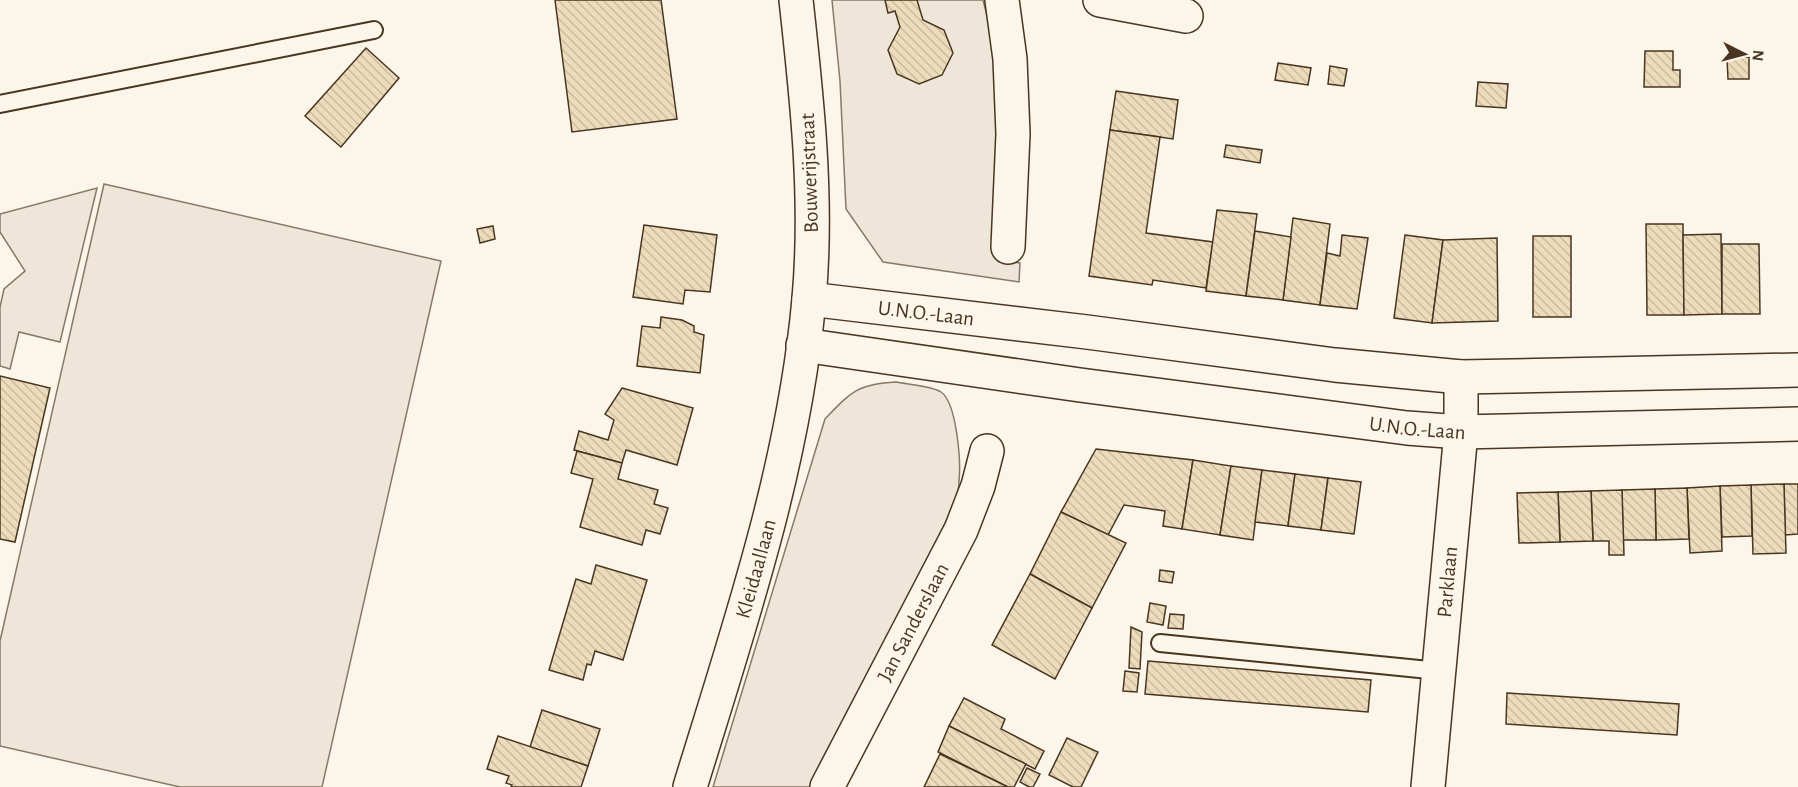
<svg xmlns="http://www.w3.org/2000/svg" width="1798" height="787" viewBox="0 0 1798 787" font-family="'Alegreya Sans',sans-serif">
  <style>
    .green { fill: #ede6d9; stroke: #887966; stroke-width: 1.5 }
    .building { fill: url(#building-back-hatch); stroke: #4a3520; stroke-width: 1.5 }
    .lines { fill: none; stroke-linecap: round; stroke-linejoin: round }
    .lane-casing { stroke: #4a3520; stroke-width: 20 }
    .street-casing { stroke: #4a3520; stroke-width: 36 }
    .secondary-casing { stroke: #4a3520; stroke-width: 36 }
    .lane { stroke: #fbf6e9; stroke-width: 16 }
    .street { stroke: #fbf6e9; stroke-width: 33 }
    .secondary { stroke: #fbf6e9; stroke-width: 33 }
    .labels { text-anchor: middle; stroke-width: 4.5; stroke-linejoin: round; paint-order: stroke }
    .street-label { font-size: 21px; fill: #4a3520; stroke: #fbf6e9 }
  </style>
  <defs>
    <pattern id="building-back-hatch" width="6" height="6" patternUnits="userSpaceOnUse" patternTransform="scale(1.5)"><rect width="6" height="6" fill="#ecdcbc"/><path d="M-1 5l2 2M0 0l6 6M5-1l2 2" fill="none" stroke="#ccbda1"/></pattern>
  </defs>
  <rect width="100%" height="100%" fill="#fbf6e9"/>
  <g class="green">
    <path d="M832,0H983C1006,85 1000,173 1001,260L1020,263L1019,282L883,262L846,209L840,81Z"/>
    <polygon points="104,184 441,261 322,787 180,787 0,746 0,641"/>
    <polygon points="97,188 60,342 19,332 10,369 0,366 0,307 4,289 25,271 0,232 0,214"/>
    <path d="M896,382C906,384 933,386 941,392C957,403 961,462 959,481C959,489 957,497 955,504L810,787H713L825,419C851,392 857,384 896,382Z"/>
  </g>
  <g class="building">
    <polygon points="555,0 661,0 677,119 572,132"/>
    <polygon points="885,0 917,0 923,20 944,30 953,53 942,75 919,84 897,74 888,50 900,27 895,11 888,13"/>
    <polygon points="366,48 399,78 341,147 305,116"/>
    <polygon points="1645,51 1673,51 1673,70 1680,70 1680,87 1644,87"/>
    <polygon points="1749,57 1749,79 1728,79 1727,58"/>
    <polygon points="1278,63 1311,68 1308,85 1275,80"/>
    <polygon points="1330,66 1347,69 1344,86 1328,84"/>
    <polygon points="1478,82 1508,84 1506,108 1476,106"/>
    <polygon points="1116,91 1178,100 1173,139 1110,130"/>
    <polygon points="1110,130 1160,137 1146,233 1213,242 1206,288 1153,280 1152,285 1089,276"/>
    <polygon points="1226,145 1262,150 1260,163 1224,157"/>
    <polygon points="1217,210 1257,214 1246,296 1206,291"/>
    <polygon points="1293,218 1330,224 1320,305 1283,300"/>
    <polygon points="1646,224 1683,224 1684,315 1647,315"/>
    <polygon points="644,225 717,235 710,292 685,290 683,304 633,297"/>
    <polygon points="493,226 495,239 480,243 477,229"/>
    <polygon points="1255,231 1291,237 1283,300 1246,296"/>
    <polygon points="1721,234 1722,314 1684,315 1683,235"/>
    <polygon points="1342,235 1368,238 1357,309 1320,305 1327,253 1340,256"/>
    <polygon points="1405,235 1443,240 1432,323 1394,318"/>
    <rect x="1533" y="236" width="38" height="81"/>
    <polygon points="1497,238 1498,321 1432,323 1443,240"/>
    <polygon points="1722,244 1759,244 1760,314 1722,314"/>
    <polygon points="661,317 682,320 694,326 694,332 704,335 700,373 637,366 642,326 660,328"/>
    <polygon points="0,376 50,388 15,542 0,539"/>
    <polygon points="622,388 693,408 677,465 626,450 622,463 574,450 579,431 608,440 614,420 605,414"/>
    <polygon points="1096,449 1193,460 1182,529 1163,526 1165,511 1124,505 1108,535 1061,512"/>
    <polygon points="577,451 622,463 618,479 658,490 654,504 668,508 660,534 646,530 642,545 580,527 593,479 571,473"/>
    <polygon points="1193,460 1231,466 1220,535 1182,529"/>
    <polygon points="1231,466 1262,470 1253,540 1220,535"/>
    <polygon points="1262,470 1295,474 1288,526 1255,522"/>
    <polygon points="1295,474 1328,478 1321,530 1288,526"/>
    <polygon points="1328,478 1361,482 1354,534 1321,530"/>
    <polygon points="1784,484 1798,484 1798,534 1785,535"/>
    <polygon points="1784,484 1786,553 1753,554 1751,485"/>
    <polygon points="1751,485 1752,536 1722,537 1720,486"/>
    <polygon points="1720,486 1722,551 1690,553 1687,488"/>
    <polygon points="1687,488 1689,539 1656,540 1655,489"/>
    <polygon points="1655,489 1656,540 1623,540 1622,490"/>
    <polygon points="1622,490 1624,555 1609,555 1609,541 1593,541 1591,491"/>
    <polygon points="1591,491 1593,541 1560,542 1558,492"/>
    <polygon points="1558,492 1560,542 1519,543 1517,493"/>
    <polygon points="1061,512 1126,543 1092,608 1030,574"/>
    <polygon points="596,565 647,580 623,660 595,651 591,665 587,664 583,680 549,670 576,579 591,584"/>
    <polygon points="1160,570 1174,572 1172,583 1159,581"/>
    <polygon points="1030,574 1092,608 1055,679 992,645"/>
    <polygon points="1150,603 1166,606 1163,625 1147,622"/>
    <polygon points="1170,614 1184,615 1183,629 1168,628"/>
    <polygon points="1131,627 1142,632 1140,669 1129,668"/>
    <polygon points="1148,661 1371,680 1368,712 1145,694"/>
    <polygon points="1125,671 1139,673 1137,692 1123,691"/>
    <polygon points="1507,693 1679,704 1677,735 1506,724"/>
    <polygon points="964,698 1005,719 1001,729 1044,751 1035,769 949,726"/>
    <polygon points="542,710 600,729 588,766 530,747"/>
    <polygon points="949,726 1026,764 1014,787 1008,787 938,752"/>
    <polygon points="498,736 588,766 581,787 511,787 512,785 506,783 509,776 487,769"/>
    <polygon points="1067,738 1098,752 1081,787 1073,787 1049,775"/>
    <polygon points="940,754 1008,787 924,787"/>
    <polygon points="1027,768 1040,774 1033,787 1029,787 1020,782"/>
  </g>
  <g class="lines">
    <defs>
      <g id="lane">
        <polyline points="0,104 374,30"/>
        <polyline points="1160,643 1439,671"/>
      </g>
      <g id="street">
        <polyline points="1002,0 1010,59 1013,134 1008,247"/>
        <polyline points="1100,0 1186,16"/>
        <path id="s1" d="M809,299L1087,332L1335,365L1461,377L1798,370"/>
        <path id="s2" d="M803,345L1080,385L1407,428L1461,432L1798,424"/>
        <path id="s3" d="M827,787L961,530L978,486L987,451"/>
        <path id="s4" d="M1428,787L1461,432V377"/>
      </g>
      <g id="secondary">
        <path id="s5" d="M690,787C739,627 794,467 809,299C818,199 807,99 796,0"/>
      </g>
    </defs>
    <use href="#lane" class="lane-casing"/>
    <use href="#street" class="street-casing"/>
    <use href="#secondary" class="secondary-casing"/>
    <use href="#lane" class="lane"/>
    <use href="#street" class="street"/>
    <use href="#secondary" class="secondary"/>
  </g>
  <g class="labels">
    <g class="street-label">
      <text transform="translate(809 173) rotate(-92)" y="7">Bouwerijstraat</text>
      <text dy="7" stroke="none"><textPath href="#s1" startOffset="118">U.N.O.-Laan</textPath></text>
      <text dy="7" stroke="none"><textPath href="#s2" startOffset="620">U.N.O.-Laan</textPath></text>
      <text dy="7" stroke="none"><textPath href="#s5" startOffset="228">Kleidaallaan</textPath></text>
      <text dy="7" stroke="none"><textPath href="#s4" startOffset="206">Parklaan</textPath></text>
      <text dy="7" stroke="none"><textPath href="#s3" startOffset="186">Jan Sanderslaan</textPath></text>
    </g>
  </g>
  <g transform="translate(1744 54) rotate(96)" stroke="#fbf6e9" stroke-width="4.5" paint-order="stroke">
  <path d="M0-4.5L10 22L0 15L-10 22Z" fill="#4a3520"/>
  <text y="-9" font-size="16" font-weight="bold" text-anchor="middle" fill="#4a3520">N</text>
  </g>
</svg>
